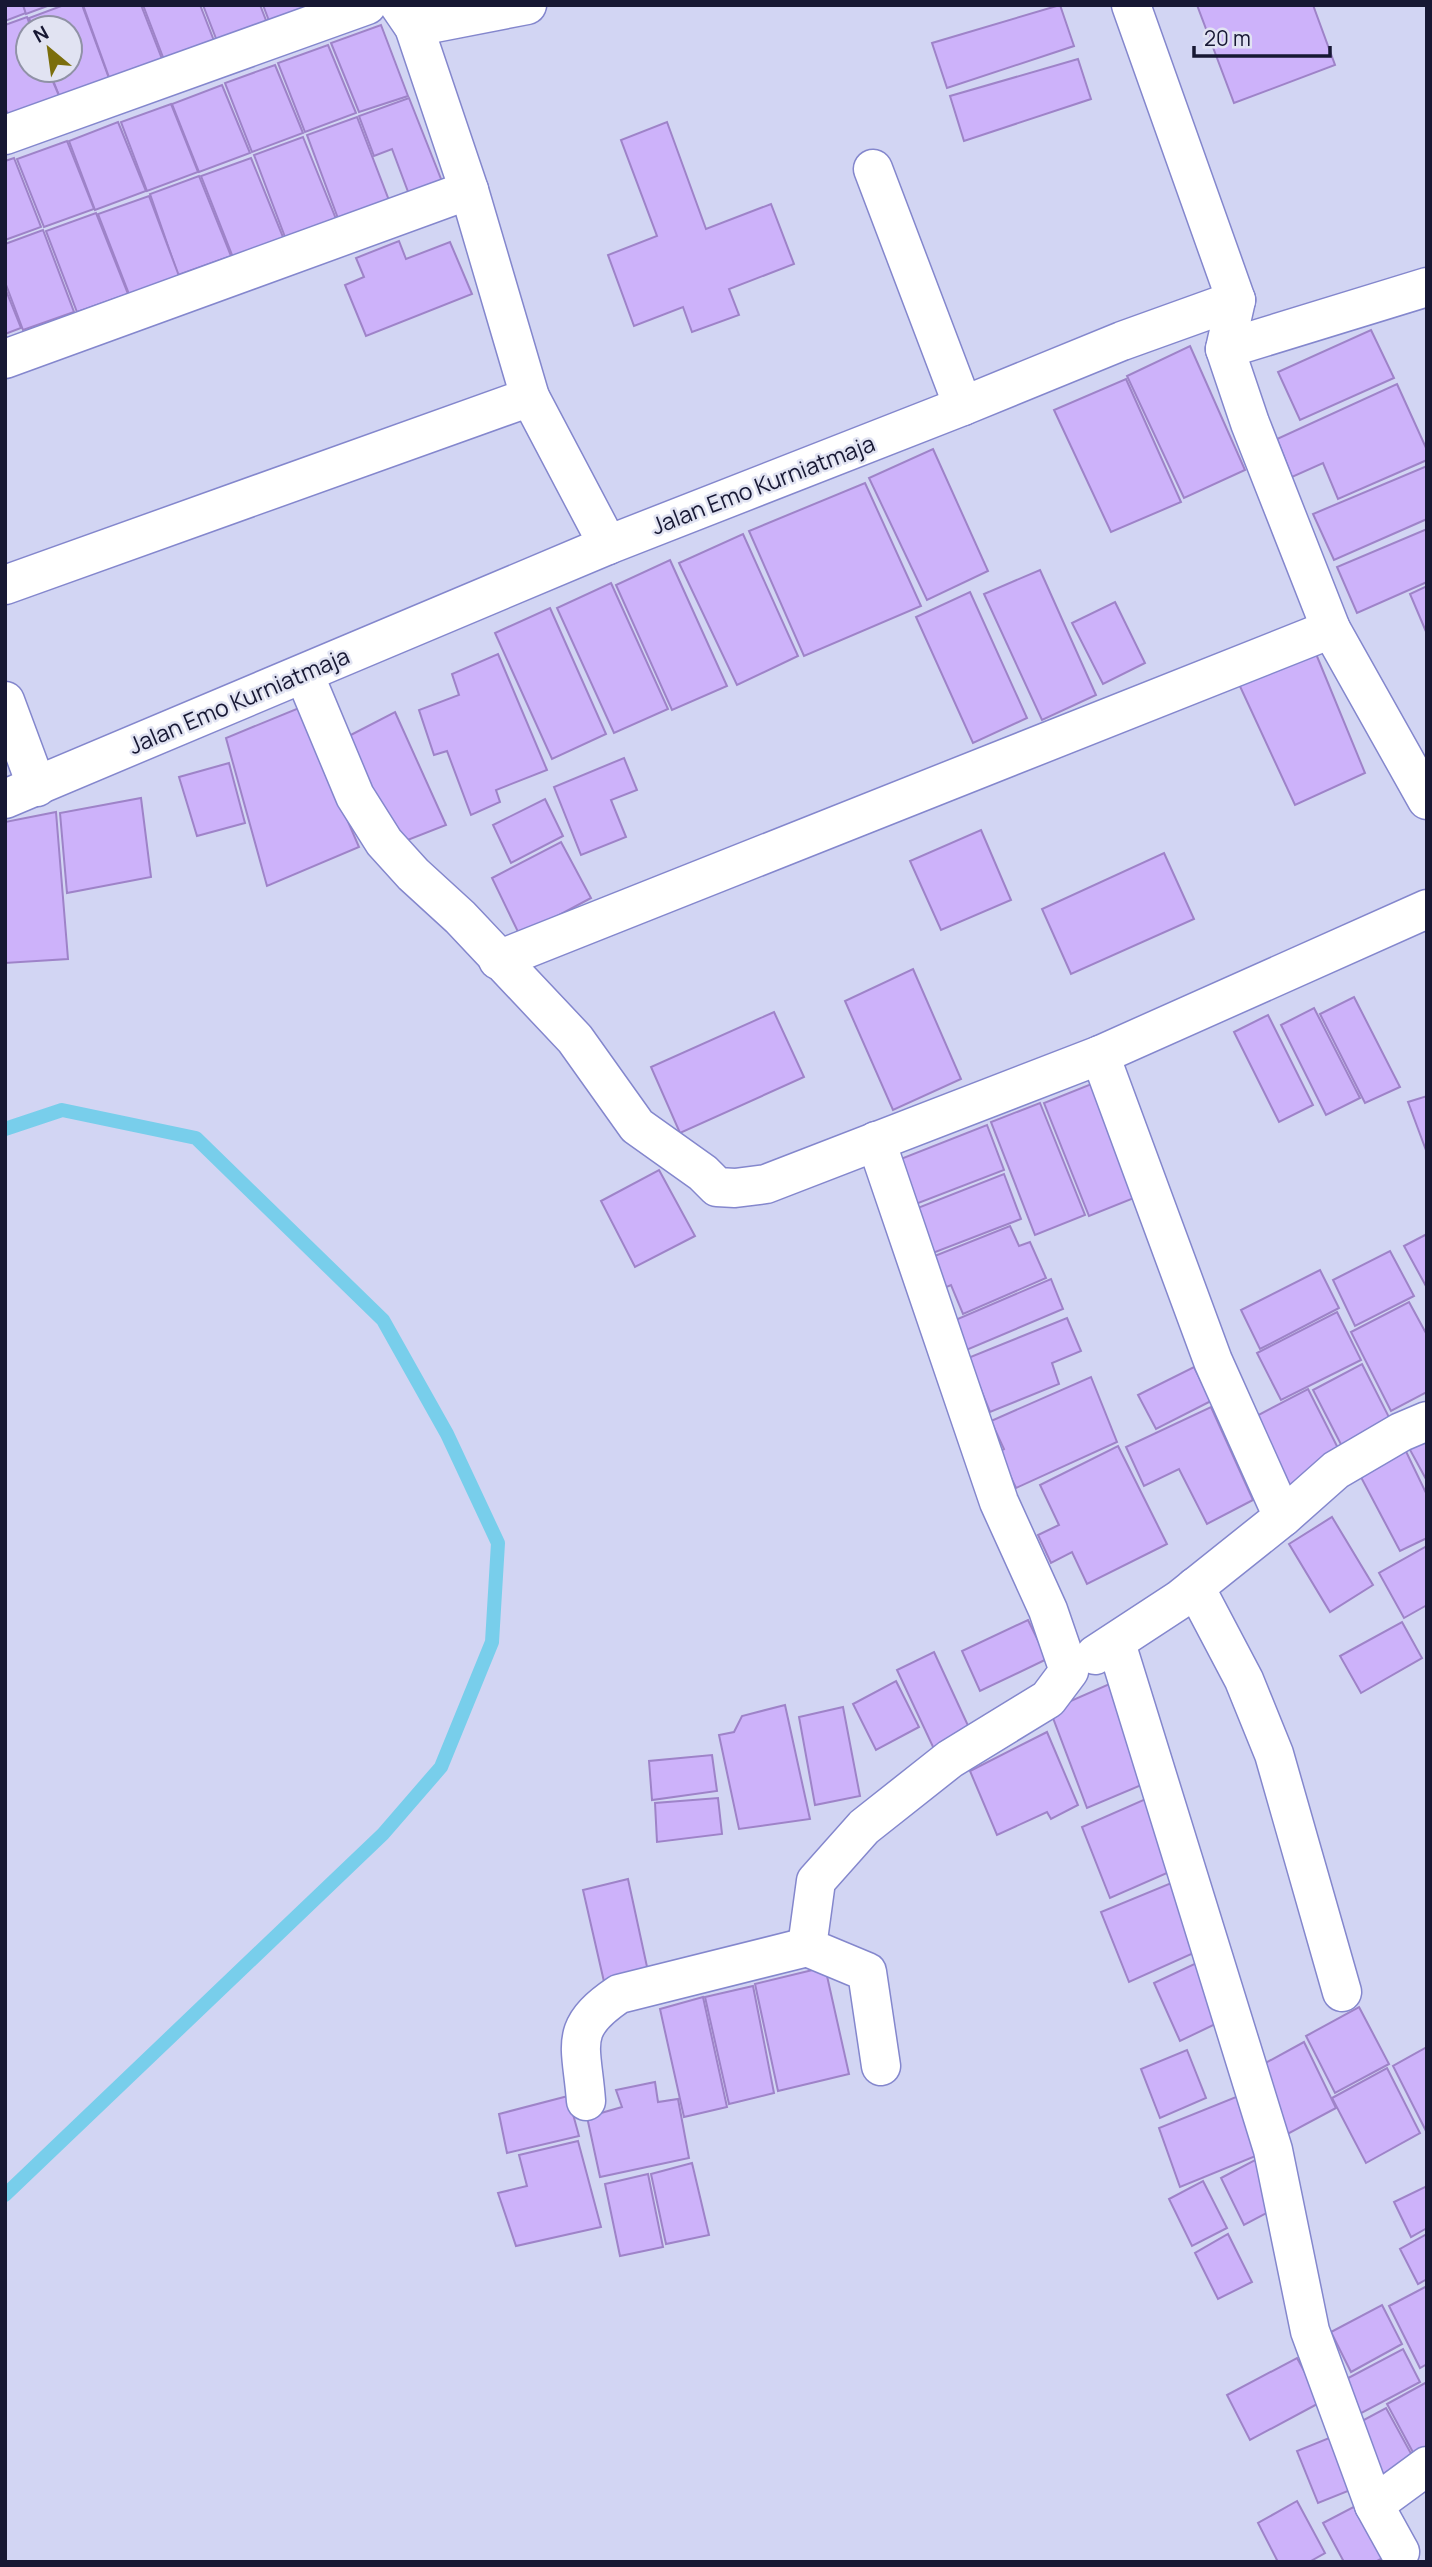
<svg xmlns="http://www.w3.org/2000/svg" width="1432" height="2567" viewBox="0 0 1432 2567" font-family="Manrope,sans-serif">
  <style>
    .lines { fill: none; stroke-linecap: round; stroke-linejoin: round }
    .stream { stroke: #78ceeb; stroke-width: 14 }
    .building { fill: #cdb2fa; stroke: #9e83c8; stroke-width: 2 }
    .street-casing { stroke: #8487cd; stroke-width: 41 }
    .street { stroke: #fff; stroke-width: 38 }
    .labels { text-anchor: middle; stroke-width: 5; stroke-linejoin: round; paint-order: stroke }
    .street-label { font-size: 23px; fill: #171833; stroke: #e1e3f2 }
  </style>
  <rect width="100%" height="100%" fill="#d2d5f3"/>
  <g class="lines">
    <polyline class="stream" points="5,1129 62,1110 196,1138 383,1320 447,1434 498,1543 492,1642 441,1767 383,1834 5,2195"/>
  </g>
  <g class="building">
    <polygon points="5,5 23,5 26,13 5,21"/>
    <polygon points="23,5 50,5 26,14"/>
    <polygon points="64,5 82,5 110,81 60,98 49,70 70,70 70,28 33,28 29,18"/>
    <polygon points="83,5 141,5 162,59 110,80"/>
    <polygon points="143,5 200,5 216,46 166,65"/>
    <polygon points="203,5 260,5 267,23 217,41"/>
    <polygon points="263,5 320,5 271,26"/>
    <polygon points="1060,5 1074,46 947,88 932,43"/>
    <polygon points="1197,5 1313,5 1335,65 1234,103"/>
    <polygon points="27,17 31,28 28,28 28,70 48,70 60,98 9,117 5,108 5,25"/>
    <polygon points="381,25 408,96 359,112 331,43"/>
    <polygon points="328,45 356,113 305,132 278,63"/>
    <polygon points="1078,59 1091,99 964,141 950,96"/>
    <polygon points="275,65 303,133 252,152 225,83"/>
    <polygon points="222,85 250,153 199,172 172,104"/>
    <polygon points="409,98 443,184 410,197 392,149 374,156 359,116"/>
    <polygon points="171,104 198,172 147,191 121,122"/>
    <polygon points="357,117 390,203 339,221 307,135"/>
    <polygon points="118,122 146,191 95,210 69,141"/>
    <polygon points="667,122 706,229 771,204 794,264 729,289 739,315 692,332 683,307 634,326 608,255 657,236 621,140"/>
    <polygon points="303,137 336,219 285,237 254,155"/>
    <polygon points="67,141 94,209 44,227 17,159"/>
    <polygon points="14,158 41,227 5,240 5,161"/>
    <polygon points="251,158 285,242 234,260 201,176"/>
    <polygon points="199,176 231,256 178,275 150,194"/>
    <polygon points="149,196 179,276 129,294 98,214"/>
    <polygon points="96,213 128,294 77,312 46,231"/>
    <polygon points="43,230 74,312 23,330 5,282 5,244"/>
    <polygon points="399,241 406,259 450,242 472,294 366,336 345,285 364,277 356,258"/>
    <polygon points="5,288 21,328 5,334"/>
    <polygon points="1371,330 1394,378 1300,420 1278,372"/>
    <polygon points="1190,346 1245,470 1184,498 1127,376"/>
    <polygon points="1126,379 1181,502 1111,532 1054,410"/>
    <polygon points="1397,384 1427,450 1427,460 1338,499 1323,463 1292,477 1277,439"/>
    <polygon points="933,449 988,571 927,600 869,478"/>
    <polygon points="1427,466 1427,519 1334,560 1313,514"/>
    <polygon points="865,483 921,606 804,656 749,531"/>
    <polygon points="1427,529 1427,582 1357,613 1337,567"/>
    <polygon points="743,534 798,656 737,685 679,563"/>
    <polygon points="670,560 727,686 672,710 616,585"/>
    <polygon points="1040,570 1096,695 1042,720 984,594"/>
    <polygon points="611,583 668,709 614,733 557,608"/>
    <polygon points="1427,586 1427,634 1410,594"/>
    <polygon points="970,592 1027,718 973,743 916,617"/>
    <polygon points="1115,602 1145,663 1103,684 1072,623"/>
    <polygon points="550,608 606,734 552,759 495,633"/>
    <polygon points="1314,649 1365,773 1295,805 1238,682"/>
    <polygon points="498,654 547,770 496,790 500,802 471,815 447,751 434,755 419,710 459,695 452,674"/>
    <polygon points="299,708 359,847 267,886 226,738"/>
    <polygon points="395,712 446,825 400,843 343,739"/>
    <polygon points="624,758 637,790 611,800 626,837 581,855 554,787"/>
    <polygon points="229,763 245,823 197,836 179,777"/>
    <polygon points="141,798 151,877 67,893 60,813"/>
    <polygon points="545,799 563,836 511,863 493,825"/>
    <polygon points="56,812 68,959 5,963 5,822"/>
    <polygon points="981,830 1011,900 941,930 910,861"/>
    <polygon points="561,842 591,898 520,936 492,878"/>
    <polygon points="1164,853 1194,919 1071,974 1042,909"/>
    <polygon points="913,969 961,1079 893,1110 845,1001"/>
    <polygon points="1354,997 1400,1087 1365,1103 1320,1014"/>
    <polygon points="1314,1008 1360,1098 1326,1115 1281,1025"/>
    <polygon points="774,1012 804,1077 680,1133 651,1067"/>
    <polygon points="1268,1015 1313,1105 1279,1122 1234,1032"/>
    <polygon points="1094,1083 1139,1196 1089,1216 1044,1103"/>
    <polygon points="1427,1096 1427,1153 1408,1102"/>
    <polygon points="1040,1103 1085,1215 1035,1235 991,1122"/>
    <polygon points="987,1125 1004,1170 908,1207 893,1162"/>
    <polygon points="659,1170 695,1236 635,1267 601,1201"/>
    <polygon points="1004,1174 1021,1219 925,1256 910,1211"/>
    <polygon points="1010,1226 1019,1246 1030,1242 1046,1278 963,1314 951,1285 937,1291 922,1261"/>
    <polygon points="1427,1234 1427,1288 1404,1246"/>
    <polygon points="1390,1251 1414,1296 1355,1326 1333,1280"/>
    <polygon points="1320,1270 1339,1308 1260,1349 1241,1310"/>
    <polygon points="1051,1279 1063,1309 964,1351 953,1321"/>
    <polygon points="1409,1302 1427,1335 1427,1392 1391,1411 1351,1332"/>
    <polygon points="1337,1312 1361,1360 1281,1400 1257,1353"/>
    <polygon points="1067,1318 1081,1351 1052,1363 1059,1384 990,1412 968,1358"/>
    <polygon points="1362,1364 1394,1427 1346,1454 1313,1390"/>
    <polygon points="1194,1367 1211,1401 1156,1429 1138,1395"/>
    <polygon points="1091,1377 1117,1442 1016,1488 999,1452 1004,1449 991,1421"/>
    <polygon points="1308,1389 1343,1458 1287,1500 1249,1420"/>
    <polygon points="1211,1407 1253,1500 1207,1524 1179,1469 1144,1486 1126,1447"/>
    <polygon points="1427,1424 1427,1481 1403,1437"/>
    <polygon points="1400,1439 1427,1495 1427,1538 1400,1551 1354,1464"/>
    <polygon points="1118,1446 1167,1544 1087,1584 1072,1552 1051,1563 1038,1535 1059,1525 1040,1485"/>
    <polygon points="1332,1517 1373,1585 1330,1612 1289,1544"/>
    <polygon points="1427,1546 1427,1605 1404,1618 1379,1573"/>
    <polygon points="1028,1620 1047,1659 980,1691 962,1651"/>
    <polygon points="1402,1622 1422,1658 1361,1693 1340,1656"/>
    <polygon points="934,1652 971,1732 934,1749 897,1670"/>
    <polygon points="896,1681 919,1727 876,1750 853,1704"/>
    <polygon points="1114,1682 1151,1781 1087,1808 1050,1710"/>
    <polygon points="785,1705 810,1819 739,1829 719,1735 734,1732 742,1716"/>
    <polygon points="843,1707 860,1796 815,1805 799,1717"/>
    <polygon points="1047,1732 1078,1805 1051,1819 1047,1812 997,1835 970,1771"/>
    <polygon points="712,1755 717,1791 652,1800 649,1761"/>
    <polygon points="1157,1794 1183,1866 1110,1898 1082,1827"/>
    <polygon points="718,1798 722,1834 657,1842 655,1803"/>
    <polygon points="628,1879 649,1976 605,1986 583,1890"/>
    <polygon points="1181,1879 1207,1947 1129,1982 1101,1912"/>
    <polygon points="1205,1959 1230,2017 1180,2041 1154,1983"/>
    <polygon points="825,1967 849,2074 778,2091 755,1984"/>
    <polygon points="753,1986 774,2093 729,2104 705,1997"/>
    <polygon points="703,1997 727,2107 684,2117 660,2009"/>
    <polygon points="1359,2007 1389,2064 1335,2093 1306,2036"/>
    <polygon points="1304,2042 1336,2108 1282,2137 1249,2072"/>
    <polygon points="1427,2047 1427,2130 1426,2131 1393,2066"/>
    <polygon points="1187,2050 1206,2098 1160,2118 1141,2069"/>
    <polygon points="1387,2068 1420,2133 1366,2163 1332,2098"/>
    <polygon points="655,2082 658,2102 678,2099 689,2158 600,2177 587,2117 622,2107 616,2090"/>
    <polygon points="1241,2095 1263,2153 1180,2187 1159,2128"/>
    <polygon points="568,2096 579,2136 507,2153 499,2114"/>
    <polygon points="578,2141 601,2227 516,2246 498,2193 527,2186 519,2155"/>
    <polygon points="1255,2160 1278,2207 1244,2225 1221,2178"/>
    <polygon points="692,2163 709,2235 666,2244 651,2174"/>
    <polygon points="648,2174 663,2247 620,2256 605,2184"/>
    <polygon points="1203,2181 1227,2228 1192,2246 1169,2199"/>
    <polygon points="1427,2186 1427,2228 1411,2237 1394,2202"/>
    <polygon points="1228,2234 1252,2282 1218,2299 1195,2253"/>
    <polygon points="1427,2234 1427,2279 1418,2284 1400,2249"/>
    <polygon points="1427,2286 1427,2364 1420,2368 1389,2306"/>
    <polygon points="1382,2305 1402,2344 1351,2372 1331,2332"/>
    <polygon points="1403,2349 1420,2382 1352,2418 1335,2385"/>
    <polygon points="1297,2358 1321,2402 1250,2440 1227,2395"/>
    <polygon points="1427,2382 1427,2449 1415,2456 1387,2404"/>
    <polygon points="1386,2408 1414,2459 1374,2481 1347,2429"/>
    <polygon points="1339,2434 1358,2487 1318,2503 1297,2451"/>
    <polygon points="1297,2501 1325,2553 1309,2562 1278,2562 1258,2523"/>
    <polygon points="1363,2502 1391,2553 1375,2562 1344,2562 1323,2523"/>
  </g>
  <g class="lines">
    <defs>
      <g id="street">
        <polyline points="399,5 414,27 469,190 530,397 608,545"/>
        <polyline points="414,27 527,5"/>
        <polyline points="5,135 367,5"/>
        <polyline points="873,169 963,406"/>
        <polyline points="1236,300 1225,349 1250,423 1331,629 1427,800"/>
        <polyline points="1225,349 1427,287"/>
        <polyline points="5,359 469,190"/>
        <polyline points="5,585 530,397"/>
        <polyline points="304,674 355,796 384,842 413,874 460,917 575,1039 637,1126 703,1173 717,1187 735,1188 766,1184 1100,1055 1427,909"/>
        <polyline points="5,701 37,787"/>
        <polyline points="5,799 608,545 963,406 1122,341 1236,300 1131,5"/>
        <polyline points="498,960 1331,629"/>
        <polyline points="876,1141 999,1502 1048,1610 1069,1671 1048,1699 950,1759 864,1827 816,1881 807,1947 867,1972 881,2066"/>
        <polyline points="1283,1517 1336,1470 1401,1432 1427,1421"/>
        <polyline points="1195,1587 1244,1680 1274,1754 1342,1992"/>
        <polyline points="1116,1643 1273,2150 1310,2331 1374,2505 1400,2552"/>
        <polyline points="1095,1655 1179,1600 1283,1517 1213,1361 1100,1055"/>
        <path d="M586,2101C582,2045 567,2029 619,1994L807,1947"/>
        <polyline points="1374,2505 1427,2466"/>
      </g>
    </defs>
    <use href="#street" class="street-casing"/>
    <use href="#street" class="street"/>
  </g>
  <g class="labels">
    <g class="street-label">
      <text transform="translate(763 485) rotate(-21)" y="8">Jalan Emo Kurniatmaja</text>
      <text transform="translate(239 701) rotate(-23)" y="8">Jalan Emo Kurniatmaja</text>
    </g>
  </g>
  <rect width="1432" height="2567" fill="none" stroke="#171833" stroke-width="14"/>
  <g transform="translate(49 49) rotate(331)"><circle r="33" fill="#e1e3f2" stroke="#9092a6" stroke-width="2"/>
  <path d="M0-5L12 26L0 18L-12 26Z" fill="#7b6e0c"/>
  <text y="-10" font-size="19" font-weight="bold" text-anchor="middle" fill="#171833">N</text>
  </g>
  <path d="M1194 46v10h136v-10" fill="none" stroke="#171833" stroke-width="3.5"/>
  <text x="1204" y="46" font-size="21" fill="#171833" stroke="#e1e3f2" stroke-width="5" paint-order="stroke">20 m</text>
</svg>
